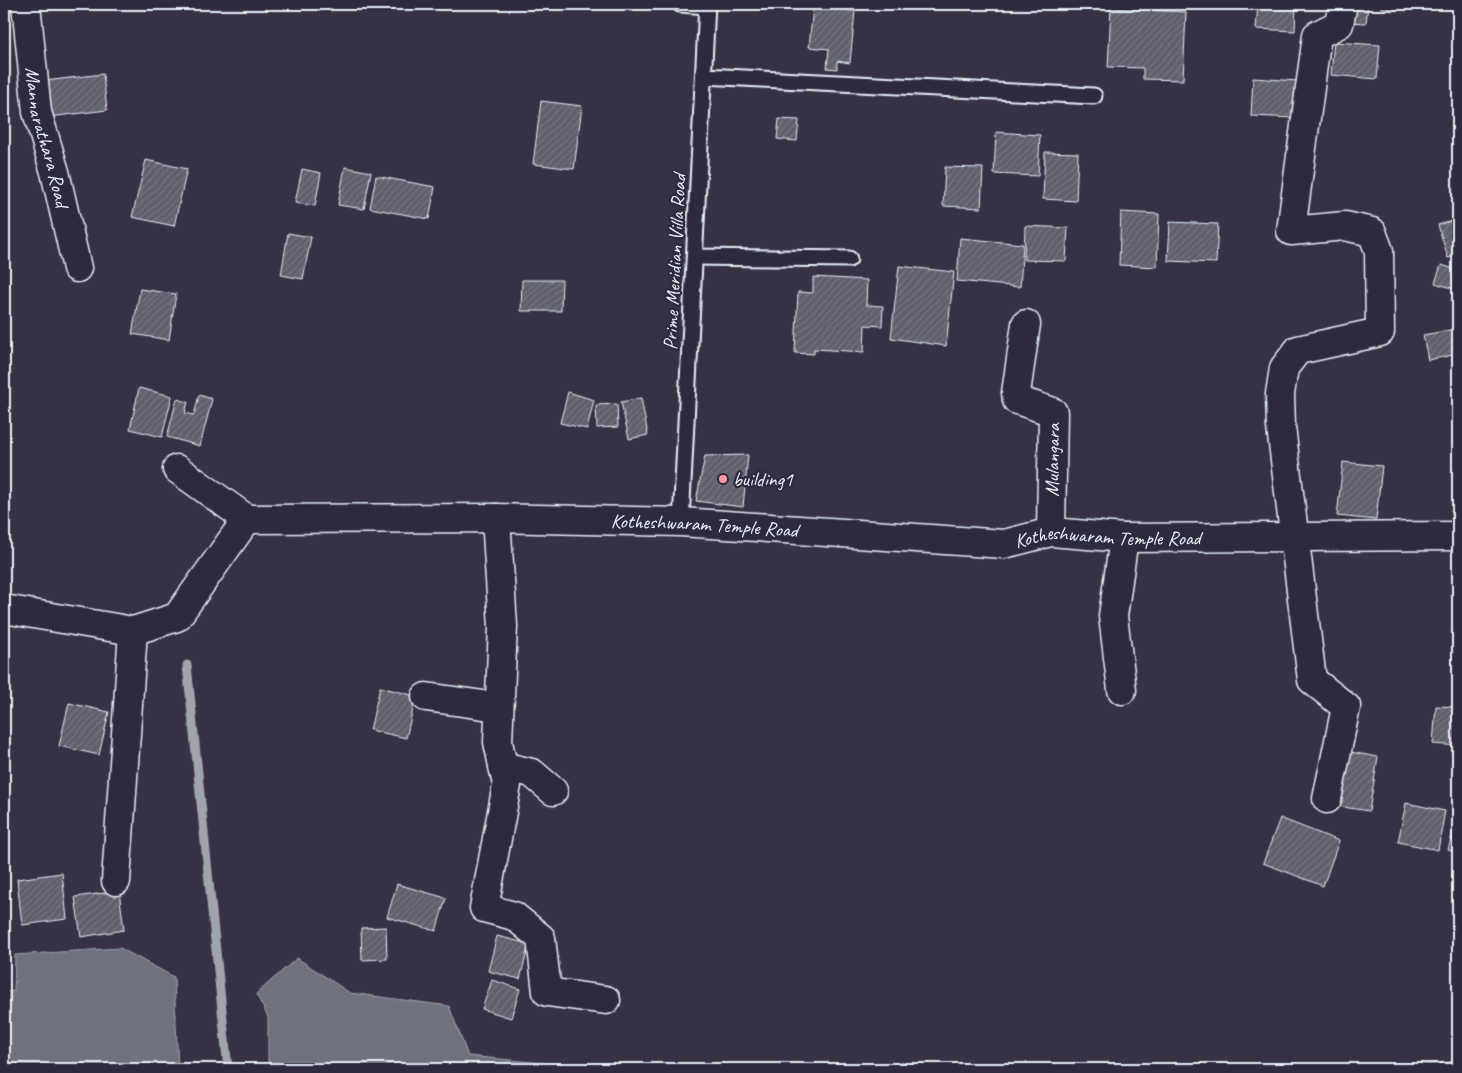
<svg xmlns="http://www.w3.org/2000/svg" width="1462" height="1073" viewBox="0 0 1462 1073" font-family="Caveat,sans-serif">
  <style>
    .water { fill: #70717f; stroke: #a0a4af }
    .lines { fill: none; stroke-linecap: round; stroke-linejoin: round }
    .stream { stroke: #a0a4af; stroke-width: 9 }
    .building { fill: url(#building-hatch); stroke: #e8f1f8 }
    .service-casing { stroke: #e8f1f8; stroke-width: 19 }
    .minor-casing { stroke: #e8f1f8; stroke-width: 31 }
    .service { stroke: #2f2a3d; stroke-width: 15 }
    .minor { stroke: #2f2a3d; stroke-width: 28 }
    .poi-dot { fill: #ff9aa2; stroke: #2f2a3d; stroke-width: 2 }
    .labels { text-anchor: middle; stroke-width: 4.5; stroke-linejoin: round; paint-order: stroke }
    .street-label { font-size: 20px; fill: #e8f1f8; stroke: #2f2a3d }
    .poi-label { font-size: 20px; fill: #e8f1f8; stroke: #2f2a3d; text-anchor: start }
  </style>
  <defs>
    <pattern id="building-hatch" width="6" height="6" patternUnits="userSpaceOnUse" patternTransform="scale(1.25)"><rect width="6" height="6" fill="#605e6e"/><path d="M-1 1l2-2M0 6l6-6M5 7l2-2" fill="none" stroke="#777683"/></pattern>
  </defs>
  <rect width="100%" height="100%" fill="#363244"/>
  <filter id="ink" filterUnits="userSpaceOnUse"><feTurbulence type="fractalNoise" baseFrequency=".02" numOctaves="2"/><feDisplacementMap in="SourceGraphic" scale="10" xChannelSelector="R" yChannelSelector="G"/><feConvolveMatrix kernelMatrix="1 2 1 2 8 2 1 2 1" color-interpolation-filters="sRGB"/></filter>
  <g filter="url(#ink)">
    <g class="water">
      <polygon points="120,948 174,977 178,1069 4,1069 4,992 14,991 15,955"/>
      <polygon points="297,958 350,993 449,1006 468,1056 585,1067 631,1069 268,1069 268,1017 256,994"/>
      <polygon points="1458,1061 1458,1069 1389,1069"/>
    </g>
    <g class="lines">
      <polyline class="stream" points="187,665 228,1069"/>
    </g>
    <g class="building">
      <polygon points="1258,4 1296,4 1295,31 1256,29"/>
      <polygon points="1347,4 1368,4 1366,23 1346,22"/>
      <polygon points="1381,4 1411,4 1411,9 1381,8"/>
      <polygon points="813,7 855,11 850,63 837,61 837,69 827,68 829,49 809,47"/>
      <polygon points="1111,8 1186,12 1183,80 1143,79 1143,68 1108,67"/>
      <polygon points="1334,42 1380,45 1377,79 1331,75"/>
      <polygon points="103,74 107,110 49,117 45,81"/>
      <polygon points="1253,78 1298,81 1296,118 1251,116"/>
      <polygon points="541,101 582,106 574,169 533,164"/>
      <polygon points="779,119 799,120 797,141 777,139"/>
      <polygon points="996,132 1040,135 1038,176 994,174"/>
      <polygon points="1045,152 1078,153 1076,201 1043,199"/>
      <polygon points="146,160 187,169 174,226 132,217"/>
      <polygon points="345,167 371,172 364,209 338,205"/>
      <polygon points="945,167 983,168 981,208 943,206"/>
      <polygon points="302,169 321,173 315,206 295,203"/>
      <polygon points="376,176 435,187 429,219 370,208"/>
      <polygon points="1121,212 1159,214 1157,267 1119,265"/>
      <polygon points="1458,219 1458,255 1448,258 1438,225"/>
      <polygon points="1170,222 1218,224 1216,263 1168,261"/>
      <polygon points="1025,226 1068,228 1066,261 1024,260"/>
      <polygon points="288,233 311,237 303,279 281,275"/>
      <polygon points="960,238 1023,244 1020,287 957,281"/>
      <polygon points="1441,265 1458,270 1458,290 1435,283"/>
      <polygon points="899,266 954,272 946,346 891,338"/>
      <polygon points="813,277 867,280 866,305 883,306 882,326 865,325 864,352 814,349 814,354 795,353 798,292 813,293"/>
      <polygon points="522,280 562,280 561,311 521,311"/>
      <polygon points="140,289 176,294 169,340 132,334"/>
      <polygon points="1456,329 1458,354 1428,360 1423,335"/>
      <polygon points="139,388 172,396 162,437 130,429"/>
      <polygon points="568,392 594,400 587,429 560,423"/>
      <polygon points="199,395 212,399 200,446 167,437 177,399 188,402 185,413 194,415"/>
      <polygon points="641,398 648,435 629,439 621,402"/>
      <polygon points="617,404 618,427 597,428 596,405"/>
      <polygon points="748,455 743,507 696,501 705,456"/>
      <polygon points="1343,462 1382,466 1376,520 1337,516"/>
      <polygon points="380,687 416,696 406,738 370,730"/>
      <polygon points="69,703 109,712 99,755 59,746"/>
      <polygon points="1436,706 1458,707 1458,746 1433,744"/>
      <polygon points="1339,750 1378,757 1369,811 1330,805"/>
      <polygon points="1406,803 1445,811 1438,850 1398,842"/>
      <polygon points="1458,814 1458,853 1448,850"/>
      <polygon points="1280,818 1339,841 1323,886 1263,863"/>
      <polygon points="62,873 67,919 22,925 17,879"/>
      <polygon points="397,884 446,898 436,931 387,917"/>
      <polygon points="119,891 124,930 81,937 75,897"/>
      <polygon points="386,927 387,959 362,960 361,928"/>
      <polygon points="497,936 529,944 520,979 488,971"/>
      <polygon points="492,980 520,989 511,1018 482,1009"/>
    </g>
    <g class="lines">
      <defs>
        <g id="service">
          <polyline points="680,4 707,6"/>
          <polyline points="704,76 1094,96"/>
          <polyline points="695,257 849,259"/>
          <polyline points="681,522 707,4"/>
        </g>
        <g id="minor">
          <path id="s1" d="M26,4L37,112L55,172L77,268"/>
          <polyline points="1026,324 1016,393 1017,400 1053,412 1051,532"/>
          <polyline points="177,469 247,519"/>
          <polyline points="496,518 503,626 498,742 507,785 484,908 514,916 541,938 547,992 606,1000"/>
          <path id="s2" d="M4,609L133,631L177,617L247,519L496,518L681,522L1004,544L1051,532L1124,538L1458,536"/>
          <polyline points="1122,690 1113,616 1124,538"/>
          <polyline points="426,697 498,707"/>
          <polyline points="503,766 532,773 553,791"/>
          <polyline points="1327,799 1346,707 1312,680 1281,427 1280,394 1284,368 1298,350 1380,332 1379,251 1372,232 1345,226 1291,231 1317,35 1339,24 1343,4"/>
          <polyline points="116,881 133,631"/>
        </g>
      </defs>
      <use href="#service" class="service-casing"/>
      <use href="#minor" class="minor-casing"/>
      <use href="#service" class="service"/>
      <use href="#minor" class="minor"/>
    </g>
  </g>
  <circle class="poi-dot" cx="723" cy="479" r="5"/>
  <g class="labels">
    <g class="street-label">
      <text dy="7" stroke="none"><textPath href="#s1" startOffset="135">Mannarathara Road</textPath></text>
      <text transform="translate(674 262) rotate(-87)" y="7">Prime Meridian Villa Road</text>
      <text transform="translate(1052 460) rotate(-89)" y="7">Mulangara</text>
      <text dy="7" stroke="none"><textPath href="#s2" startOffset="755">Kotheshwaram Temple Road</textPath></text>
      <text dy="7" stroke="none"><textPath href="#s2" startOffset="1160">Kotheshwaram Temple Road</textPath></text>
    </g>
    <g class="poi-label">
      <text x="733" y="486">building1</text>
    </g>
  </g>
  <rect width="1462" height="1073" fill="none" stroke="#2f2a3d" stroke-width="20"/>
  <rect x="10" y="10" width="1442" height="1053" fill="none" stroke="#e8f1f8" stroke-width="2" filter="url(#ink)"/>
</svg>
